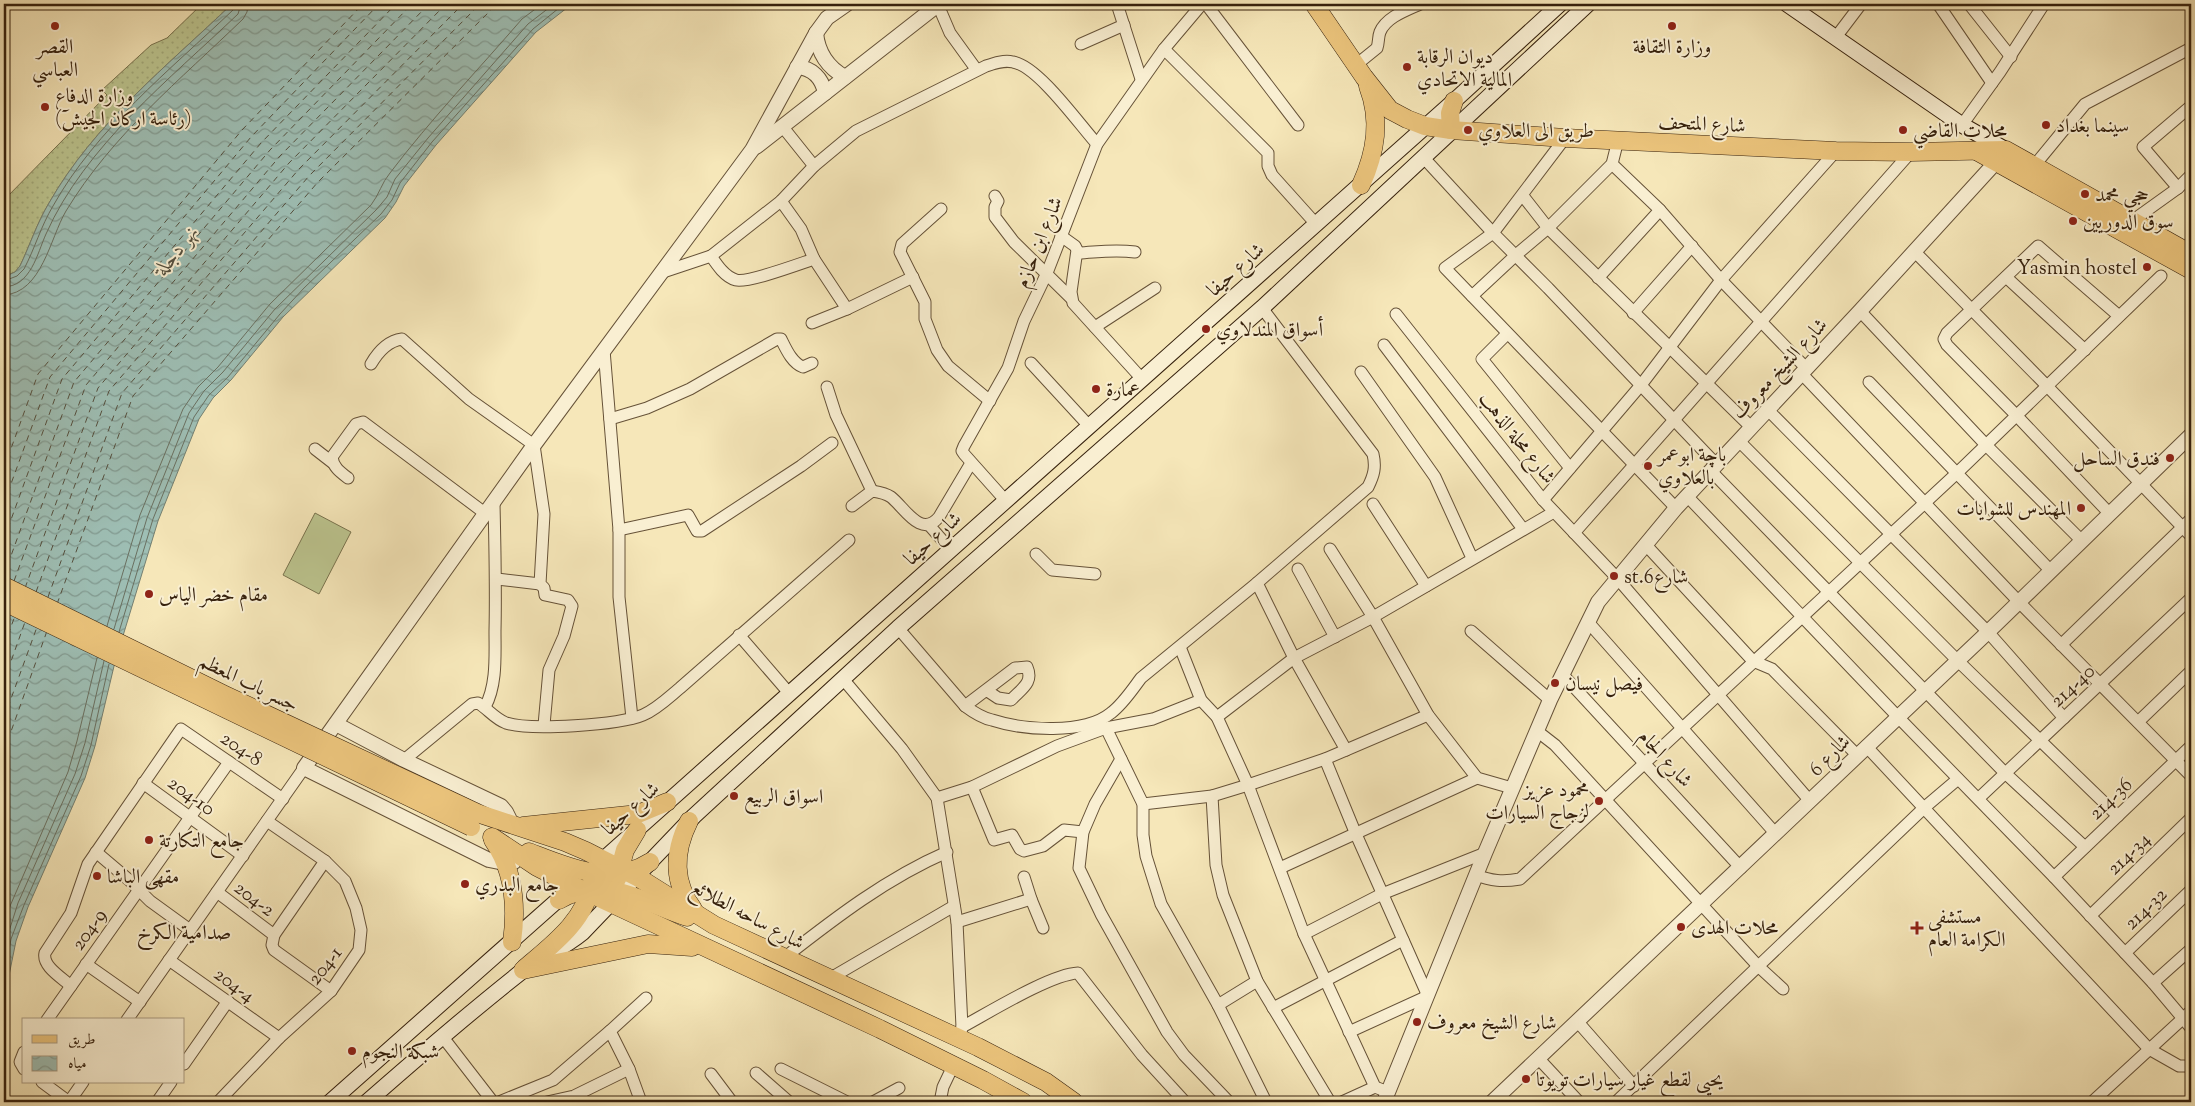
<svg xmlns="http://www.w3.org/2000/svg" width="2195" height="1106" viewBox="0 0 2195 1106" font-family="'Sorts Mill Goudy',Amiri,serif">
  <style>
    .grass { fill: url(#grass-dots); stroke: #79734e }
    .pitch { fill: #bcc58f; stroke: #79734e }
    .water { fill: url(#water-waves); stroke: #748072 }
    .lines { fill: none; stroke-linecap: round; stroke-linejoin: round }
    .shore { stroke: #6a7061; stroke-width: 1 }
    .ferry { stroke: #55503f; stroke-width: 1; stroke-dasharray: 6 5; stroke-linecap: butt }
    .minor-casing { stroke: #665238; stroke-width: 13 }
    .tertiary-casing { stroke: #665238; stroke-width: 16 }
    .secondary-casing { stroke: #36210d; stroke-width: 17 }
    .primary-casing { stroke: #36210d; stroke-width: 19 }
    .minor { stroke: #f9efd2; stroke-width: 11 }
    .tertiary { stroke: #f9efd2; stroke-width: 14 }
    .secondary { stroke: #f9efd2; stroke-width: 15 }
    .primary { stroke: #ebc47c; stroke-width: 18 }
    .primary-bridge-casing { stroke: #36210d; stroke-width: 19; stroke-linecap: butt }
    .primary-bridge { stroke: #ebc47c; stroke-width: 18 }
    .poi-dot { fill: #8f2418; stroke: #f9efd2; stroke-width: 2 }
    .labels { text-anchor: middle; stroke-width: 4; stroke-linejoin: round; paint-order: stroke }
    .poi-label { font-size: 20px; fill: #36210d; stroke: #f9efd2; text-anchor: start }
    .street-label { font-size: 20px; fill: #36210d; stroke: #f9efd2 }
    .water-label { font-size: 21px; font-style: italic; fill: #55503f; stroke: #f9efd2 }
    .neighbourhood-label { font-size: 21px; fill: #36210d; stroke: #f9efd2 }
  </style>
  <defs>
    <pattern id="grass-dots" width="8" height="8" patternUnits="userSpaceOnUse" patternTransform="scale(1.25)"><rect width="8" height="8" fill="#bcc58f"/><path d="M2 2h.1M6 6h.1" fill="none" stroke="#a2a97a" stroke-width="1.8" stroke-linecap="round"/></pattern>
    <pattern id="water-waves" width="16" height="10" patternUnits="userSpaceOnUse" patternTransform="scale(1.25)"><rect width="16" height="10" fill="#9ebfb5"/><path d="M0 5q4-4 8 0t8 0" fill="none" stroke="#829b92"/></pattern>
  </defs>
  <rect width="100%" height="100%" fill="#f6e7b9"/>
  <filter id="stains"><feTurbulence type="fractalNoise" baseFrequency=".004" numOctaves="4"/><feColorMatrix values="0 0 0 0 .2 0 0 0 0 .09 0 0 0 0 .02 0 0 0 .5 -.17"/></filter>
  <radialGradient id="worn" r=".72"><stop offset=".6" stop-color="#630" stop-opacity="0"/><stop offset="1" stop-color="#630" stop-opacity=".3"/></radialGradient>
  <path class="grass" d="M202,4H232C167,66 94,124 49,203C37,223 30,245 20,266L15,272L4,277V200L107,95L102,90L151,45L167,38Z"/>
  <polygon class="pitch" points="315,513 351,532 319,594 283,575"/>
  <path class="water" d="M232,4H572L536,32L436,145L404,186L396,202L385,218L283,317L231,380L213,398L199,419L158,521L115,662L95,746L85,778L28,907L16,941L4,1000V277L15,272L20,266C30,245 37,223 49,203C94,124 167,66 232,4Z"/>
  <g class="lines">
    <g class="shore">
      <path d="M4,281L17,276L24,269C35,248 41,226 53,206C96,129 170,70 233,10L235,4"/>
      <path d="M4,287C31,286 37,254 46,234C85,146 170,79 238,14L241,4"/>
      <path d="M4,295C42,293 50,238 66,211C112,135 180,80 243,19L247,12L248,4"/>
      <path d="M107,626L140,515L183,409L198,387L218,367L270,304L371,205C379,195 382,182 390,173C431,119 478,70 522,19L542,4"/>
      <polyline points="114,629 147,518 189,413 204,391 223,372 275,309 376,210 387,197 395,179 428,138 528,24 554,4"/>
      <polyline points="119,632 153,519 194,417 209,395 228,377 280,314 304,288 381,214 392,200 400,183 432,142 533,29 564,4"/>
      <polyline points="4,920 68,772 77,741 97,658"/>
      <polyline points="4,947 18,903 75,774 85,743 104,661"/>
      <polyline points="4,979 11,939 24,905 81,776 91,745 109,664"/>
    </g>
    <g class="ferry">
      <polyline points="4,468 38,374 242,130 363,4"/>
      <polyline points="4,503 50,377 251,137 379,4"/>
      <polyline points="4,539 62,379 261,143 396,4"/>
      <polyline points="4,575 74,382 270,150 412,4"/>
      <polyline points="14,581 86,385 280,156 429,4"/>
      <polyline points="25,588 98,388 289,163 446,4"/>
      <polyline points="36,592 109,391 299,169 463,4"/>
      <polyline points="48,597 122,393 309,176 480,4"/>
      <polyline points="57,604 133,396 318,182 497,4"/>
      <polyline points="4,645 15,616"/>
      <polyline points="4,681 25,622"/>
      <polyline points="4,718 37,627"/>
      <polyline points="4,751 47,631"/>
    </g>
    <defs>
      <g id="minor">
        <polyline points="1117,4 1141,79"/>
        <polyline points="1206,4 1298,125"/>
        <polyline points="1938,4 1992,83"/>
        <polyline points="1969,4 2011,57"/>
        <polyline points="938,5 950,33 976,69"/>
        <polyline points="1836,37 1861,4"/>
        <polyline points="1081,44 1124,25"/>
        <polyline points="1164,49 1268,153 1268,166 1272,175 1316,224"/>
        <path d="M1356,65L1377,48C1379,42 1378,37 1380,32C1386,17 1407,10 1420,4"/>
        <polyline points="1962,125 2000,72 2044,4"/>
        <polyline points="782,126 814,166"/>
        <polyline points="1565,138 1493,233 1445,268 1676,508"/>
        <polyline points="1423,157 1493,233 1548,288 1717,465"/>
        <polyline points="1612,164 1660,210 1721,280 1806,368"/>
        <polyline points="2034,166 2085,104 2191,48"/>
        <polyline points="2178,188 2143,147 2191,106"/>
        <polyline points="995,196 998,201 995,207 995,217 1014,242 1071,298"/>
        <polyline points="1523,196 1548,228 1751,427"/>
        <polyline points="781,201 801,229 814,259 847,309"/>
        <polyline points="941,209 902,244 900,252 925,302 925,319 937,350 948,366 990,401"/>
        <polyline points="2132,221 2178,188 2191,175"/>
        <polyline points="1061,236 1075,246 1077,250 1071,292 1073,303 1142,379"/>
        <polyline points="1914,251 2047,386 2191,536"/>
        <path d="M1078,253C1098,252 1114,249 1135,252"/>
        <path d="M711,256C717,265 725,277 736,280C748,283 799,264 814,259"/>
        <path d="M660,273L711,256L781,201L814,166L856,131L986,66C995,63 1004,60 1013,62C1038,66 1079,124 1097,144"/>
        <polyline points="2006,277 2085,350"/>
        <polyline points="1598,278 1660,210"/>
        <polyline points="1472,296 1516,255 1548,228 1612,164 1618,140"/>
        <polyline points="1860,311 1986,445 2081,540"/>
        <polyline points="1633,313 1692,246"/>
        <polyline points="1396,314 1543,500 1617,578 1810,801"/>
        <polyline points="812,323 847,309 913,277"/>
        <polyline points="1095,327 1155,288"/>
        <polyline points="1507,334 1482,359 1570,468"/>
        <polyline points="1384,345 1523,529"/>
        <polyline points="604,350 619,530 619,597 632,718"/>
        <polyline points="1031,363 1089,426"/>
        <path d="M371,364C378,352 387,341 402,339L469,399L534,445L544,514L540,584L544,588L545,595L568,600L572,606L564,636L549,670L544,725"/>
        <polyline points="1361,372 1435,477 1472,558"/>
        <polyline points="1801,373 2019,602 2191,776"/>
        <polyline points="1869,382 2050,570"/>
        <polyline points="827,387 836,415 872,491"/>
        <polyline points="1767,409 1988,632 2064,718"/>
        <path d="M610,419L647,408L690,389L777,339H781C786,349 792,363 803,367L812,363"/>
        <polyline points="1739,441 1957,660 2118,816"/>
        <polyline points="315,449 333,463"/>
        <polyline points="1711,471 2005,773 2085,847"/>
        <path d="M348,478C340,472 333,467 332,457L356,424L363,422L486,514"/>
        <polyline points="1687,496 1898,717 2054,877 2153,983 2191,1028"/>
        <polyline points="1005,500 964,454 962,451 964,446 1008,368 1024,321 1047,273 1097,144 1164,49 1202,4"/>
        <polyline points="1543,500 1641,385 1721,280 1836,151"/>
        <polyline points="1373,504 1426,586"/>
        <path d="M852,506L872,491C878,492 885,493 891,497C904,507 921,539 939,517L971,463"/>
        <polyline points="2109,513 2016,415 1947,345 1944,339 1947,333 2038,246 2119,316"/>
        <polyline points="929,525 950,549"/>
        <polyline points="619,530 688,515 697,531 702,531 801,466 832,443"/>
        <polyline points="1574,533 1911,152"/>
        <polyline points="1645,544 1753,661 1772,669 1857,755"/>
        <polyline points="1330,549 1373,617 1428,715 1477,778 1512,788"/>
        <polyline points="1036,554 1052,570 1095,574"/>
        <polyline points="1298,569 1335,637"/>
        <polyline points="497,579 540,584"/>
        <polyline points="1257,583 1294,658 1346,750"/>
        <polyline points="1588,622 1776,834"/>
        <path d="M898,628L965,706C973,712 982,718 992,720C1023,730 1084,735 1111,713C1123,704 1132,690 1141,678L1257,583L1368,487C1374,475 1376,467 1373,454L1262,308"/>
        <polyline points="1471,631 1550,700"/>
        <polyline points="739,635 789,693"/>
        <polyline points="2061,645 2191,519"/>
        <polyline points="1180,647 1201,700 1217,717 1248,785 1304,934 1375,1087 1388,1092"/>
        <polyline points="1562,674 1741,868"/>
        <polyline points="843,679 902,749 937,798 957,922 962,1027 960,1038"/>
        <path d="M965,706L1015,668L1027,667C1034,683 1021,689 1011,700L998,698L986,690"/>
        <path d="M485,707C497,685 495,656 495,631C496,589 495,546 494,504"/>
        <polyline points="1217,717 1294,658 1373,617 1554,512"/>
        <polyline points="2138,722 2191,671"/>
        <polyline points="1106,728 1143,804 1143,835 1146,856 1161,904 1218,1005 1266,1102"/>
        <polyline points="1537,731 1555,745 1758,966 1783,989"/>
        <polyline points="1866,746 2149,1049 2179,1066 2191,1066"/>
        <polyline points="1121,759 1095,804 1083,832 1079,868 1101,914 1167,1032 1184,1055 1229,1102"/>
        <polyline points="1325,759 1355,832 1428,996 1349,1032"/>
        <path d="M404,760L472,704L478,703C488,709 495,719 506,723C530,731 619,725 643,715C657,709 668,698 680,688L849,540"/>
        <polyline points="143,783 243,856"/>
        <polyline points="972,787 994,840 1012,835 1020,849 1024,851 1043,846 1064,830 1083,832"/>
        <polyline points="1212,796 1216,865 1223,895 1257,981 1330,1102"/>
        <polyline points="937,798 972,787 1057,746 1106,728 1153,719 1201,700"/>
        <polyline points="1979,798 2191,598"/>
        <polyline points="1143,804 1212,796 1248,785 1325,759 1428,715"/>
        <polyline points="96,852 129,880 150,901 190,930"/>
        <polyline points="1280,868 1477,778"/>
        <path d="M1476,875C1491,881 1503,882 1520,879L1957,473L2161,276"/>
        <polyline points="1024,877 1031,899 1043,928"/>
        <polyline points="2054,877 2191,746"/>
        <polyline points="217,892 274,935 272,945 274,950 331,991"/>
        <polyline points="2090,916 2191,818"/>
        <polyline points="957,922 1031,899"/>
        <polyline points="1304,934 1382,894 1485,853"/>
        <polyline points="274,935 325,861"/>
        <polyline points="2125,953 2191,890"/>
        <path d="M784,958C835,918 887,878 947,852"/>
        <polyline points="169,960 279,1038"/>
        <polyline points="86,964 140,1002"/>
        <polyline points="829,979 954,906"/>
        <polyline points="2153,983 2191,949"/>
        <path d="M71,986C61,977 42,966 45,953L71,913L88,864L181,729L283,799"/>
        <polyline points="1218,1005 1257,981"/>
        <polyline points="1273,1008 1403,940"/>
        <polyline points="47,1020 229,762"/>
        <polyline points="127,1020 304,768"/>
        <polyline points="1577,1021 1634,1086"/>
        <path d="M962,1027C988,1013 1051,974 1078,973L1142,1055L1185,1102"/>
        <polyline points="442,1036 493,1102"/>
        <polyline points="24,1052 20,1062 24,1069"/>
        <polyline points="1538,1058 1579,1102"/>
        <polyline points="184,1064 228,1001"/>
        <polyline points="781,1069 847,1102"/>
        <polyline points="756,1073 789,1102"/>
        <polyline points="711,1074 732,1102"/>
        <polyline points="42,1082 69,1102"/>
        <polyline points="69,1102 83,1082"/>
        <polyline points="157,1102 171,1082"/>
        <polyline points="218,1102 279,1038 331,991 359,950 361,930 356,908 345,881 325,861 267,821"/>
        <polyline points="499,1102 553,1080 610,1031"/>
        <polyline points="547,1102 574,1096 629,1069"/>
        <polyline points="641,1102 629,1069 610,1031 646,998"/>
        <polyline points="873,1102 899,1088"/>
        <polyline points="940,1102 943,1087 953,1066"/>
        <polyline points="1342,1102 1375,1087"/>
        <polyline points="1616,1102 1925,807 1958,779"/>
        <polyline points="2092,1102 2191,1011"/>
      </g>
      <g id="tertiary">
        <path d="M816,33C818,53 827,67 845,77"/>
        <path d="M797,67C812,68 822,78 825,93"/>
        <polyline points="756,147 939,4"/>
        <polyline points="336,724 404,760 501,806 506,812 513,826"/>
        <polyline points="514,862 499,862 489,860 304,768 534,445 752,150 816,33 827,18 847,4"/>
        <polyline points="1384,1102 1485,853 1550,700 1598,602 1676,508 1860,311 1996,162"/>
        <polyline points="1492,1102 1988,632 2191,435"/>
      </g>
      <g id="secondary">
        <polyline points="1787,4 1962,125 2006,150"/>
        <polyline points="596,866 1454,101 1560,4"/>
        <polyline points="330,1102 568,891"/>
        <path d="M367,1102C417,1058 468,1014 521,972C540,957 563,949 582,933L694,816L898,628L1262,308L1588,4"/>
      </g>
      <g id="primary">
        <polyline points="1314,4 1364,77 1390,110 1407,119 1425,126 1451,130 1565,138 1836,151 1911,152 2006,150 2191,254"/>
        <polyline points="1451,130 1450,113 1454,101"/>
        <polyline points="1978,152 2191,270"/>
        <path d="M1361,185C1376,152 1381,120 1368,86"/>
        <polyline points="477,813 565,842 586,851 639,878 714,925 978,1047 1046,1082 1074,1102"/>
        <path d="M689,821C674,851 672,881 693,909"/>
        <polyline points="523,826 638,814 667,802"/>
        <polyline points="492,837 537,867 574,886 880,1029 983,1080 1023,1102"/>
        <path d="M493,840C514,870 517,906 512,942"/>
        <path d="M529,852C568,867 611,887 650,862"/>
        <polyline points="617,879 625,850 637,830"/>
        <path d="M559,900C603,873 644,903 687,917"/>
        <path d="M525,968C552,945 586,920 592,882"/>
        <polyline points="523,970 648,944 692,947"/>
      </g>
    </defs>
    <use href="#minor" class="minor-casing"/>
    <use href="#tertiary" class="tertiary-casing"/>
    <use href="#secondary" class="secondary-casing"/>
    <use href="#primary" class="primary-casing"/>
    <use href="#minor" class="minor"/>
    <use href="#tertiary" class="tertiary"/>
    <use href="#secondary" class="secondary"/>
    <use href="#primary" class="primary"/>
    <defs>
      <g id="primary-bridge">
        <polyline points="4,586 225,695 477,813"/>
        <polyline points="4,602 471,827"/>
      </g>
    </defs>
    <use href="#primary-bridge" class="primary-bridge-casing"/>
    <use href="#primary-bridge" class="primary-bridge"/>
  </g>
  <g class="poi-dot">
    <circle cx="55" cy="26" r="5"/>
    <circle cx="1672" cy="26" r="5"/>
    <circle cx="1407" cy="67" r="5"/>
    <circle cx="45" cy="107" r="5"/>
    <circle cx="2046" cy="125" r="5"/>
    <circle cx="1468" cy="130" r="5"/>
    <circle cx="1903" cy="130" r="5"/>
    <circle cx="2085" cy="194" r="5"/>
    <circle cx="2073" cy="221" r="5"/>
    <circle cx="2147" cy="267" r="5"/>
    <circle cx="1206" cy="329" r="5"/>
    <circle cx="1096" cy="389" r="5"/>
    <circle cx="2170" cy="458" r="5"/>
    <circle cx="1648" cy="466" r="5"/>
    <circle cx="2081" cy="508" r="5"/>
    <circle cx="1614" cy="576" r="5"/>
    <circle cx="149" cy="594" r="5"/>
    <circle cx="1555" cy="683" r="5"/>
    <circle cx="734" cy="796" r="5"/>
    <circle cx="1599" cy="801" r="5"/>
    <circle cx="149" cy="840" r="5"/>
    <circle cx="97" cy="876" r="5"/>
    <circle cx="465" cy="884" r="5"/>
    <circle cx="1681" cy="927" r="5"/>
    <path d="M1914.5 920.5h5v5h5v5h-5v5h-5v-5h-5v-5h5z"/>
    <circle cx="1417" cy="1022" r="5"/>
    <circle cx="352" cy="1051" r="5"/>
    <circle cx="1526" cy="1079" r="5"/>
  </g>
  <g class="labels">
    <g class="poi-label">
      <text x="55" y="53" text-anchor="middle">القصر<tspan x="55" dy="23">العباسي</tspan></text>
      <text x="1672" y="53" text-anchor="middle">وزارة الثقافة</text>
      <text x="1417" y="63">ديوان الرقابة<tspan x="1417" dy="23">المالية الاتحادي</tspan></text>
      <text x="55" y="102">وزارة الدفاع<tspan x="55" dy="23">(رئاسة اركان الجيش)</tspan></text>
      <text x="2056" y="132">سينما بغداد</text>
      <text x="1478" y="137">طريق الى العلاوي</text>
      <text x="1913" y="137">محلات القاضي</text>
      <text x="2095" y="201">حجي محمد</text>
      <text x="2083" y="228">سوق الدوريين</text>
      <text x="2137" y="274" text-anchor="end">Yasmin hostel</text>
      <text x="1216" y="336">أسواق المندلاوي</text>
      <text x="1106" y="396">عمارة</text>
      <text x="1658" y="461">باچة ابوعمر<tspan x="1658" dy="23">بالعلاوي</tspan></text>
      <text x="2160" y="465" text-anchor="end">فندق الساحل</text>
      <text x="2071" y="515" text-anchor="end">المهندس للشوايات</text>
      <text x="1624" y="583">st.شارع6</text>
      <text x="159" y="601">مقام خضر الياس</text>
      <text x="1565" y="690">فيصل نيسان</text>
      <text x="1589" y="796" text-anchor="end">محمود عزيز<tspan x="1589" dy="23">لزجاج السيارات</tspan></text>
      <text x="744" y="803">اسواق الربيع</text>
      <text x="159" y="847">جامع التكارتة</text>
      <text x="107" y="883">مقهى الباشا</text>
      <text x="475" y="891">جامع البدري</text>
      <text x="1928" y="923">مستشفى<tspan x="1928" dy="23">الكرامة العام</tspan></text>
      <text x="1691" y="934">محلات الهدى</text>
      <text x="1427" y="1029">شارع الشيخ معروف</text>
      <text x="362" y="1058">شبكة النجوم</text>
      <text x="1536" y="1086">يحيى لقطع غيار سيارات تويوتا</text>
    </g>
    <g class="street-label">
      <text transform="translate(1702 123) rotate(3)" y="7">شارع المتحف</text>
      <text transform="translate(1038 242) rotate(-68)" y="7">شارع ابن حازم</text>
      <text transform="translate(1235 269) rotate(-42)" y="7">شارع حيفا</text>
      <text transform="translate(1779 368) rotate(-47)" y="7">شارع الشيخ معروف</text>
      <text transform="translate(1518 437) rotate(52)" y="7">شارع محلة الذهب</text>
      <text transform="translate(932 538) rotate(-42)" y="7">شارع حيفا</text>
      <text transform="translate(249 682) rotate(26)" y="7">جسر باب المعظم</text>
      <text transform="translate(2072 685) rotate(-43)" y="7">214-40</text>
      <text transform="translate(242 748) rotate(34)" y="7">204-8</text>
      <text transform="translate(1829 755) rotate(-45)" y="7">شارع 6</text>
      <text transform="translate(1666 758) rotate(48)" y="7">شارع الجام</text>
      <text transform="translate(192 795) rotate(36)" y="7">204-10</text>
      <text transform="translate(2110 798) rotate(-43)" y="7">214-36</text>
      <text transform="translate(630 808) rotate(-42)" y="7">شارع حيفا</text>
      <text transform="translate(2128 853) rotate(-44)" y="7">214-34</text>
      <text transform="translate(255 898) rotate(37)" y="7">204-2</text>
      <text transform="translate(2145 908) rotate(-44)" y="7">214-32</text>
      <text transform="translate(748 914) rotate(28)" y="7">شارع ساحه الطلائع</text>
      <text transform="translate(88 929) rotate(-55)" y="7">204-9</text>
      <text transform="translate(324 965) rotate(-52)" y="7">204-1</text>
      <text transform="translate(235 984) rotate(36)" y="7">204-4</text>
    </g>
    <g class="water-label">
      <text transform="translate(176 250) rotate(-52)" y="7">نهر دجلة</text>
    </g>
    <g class="neighbourhood-label">
      <text x="184" y="939">صدامية الكرخ</text>
    </g>
  </g>
  <rect width="2195" height="1106" fill="none" stroke="#f6e7b9" stroke-width="20"/>
  <rect x="5" y="5" width="2185" height="1096" fill="none" stroke="#36210d" stroke-width="2.5"/>
  <rect x="10" y="10" width="2175" height="1086" fill="none" stroke="#36210d"/>
  <rect x="22" y="1018" width="162" height="65" fill="#f9efd2" stroke="#ab9d83"/>
  <rect x="32" y="1035" width="25" height="8" fill="#ebc47c" stroke="#ab9d83"/>
  <text x="68" y="1044" font-size="15" fill="#36210d">طريق</text>
  <rect x="32" y="1056" width="25" height="15" fill="url(#water-waves)" stroke="#ab9d83"/>
  <text x="68" y="1068" font-size="15" fill="#36210d">مياه</text>
  <rect width="100%" height="100%" filter="url(#stains)"/>
  <rect width="100%" height="100%" fill="url(#worn)"/>
</svg>
